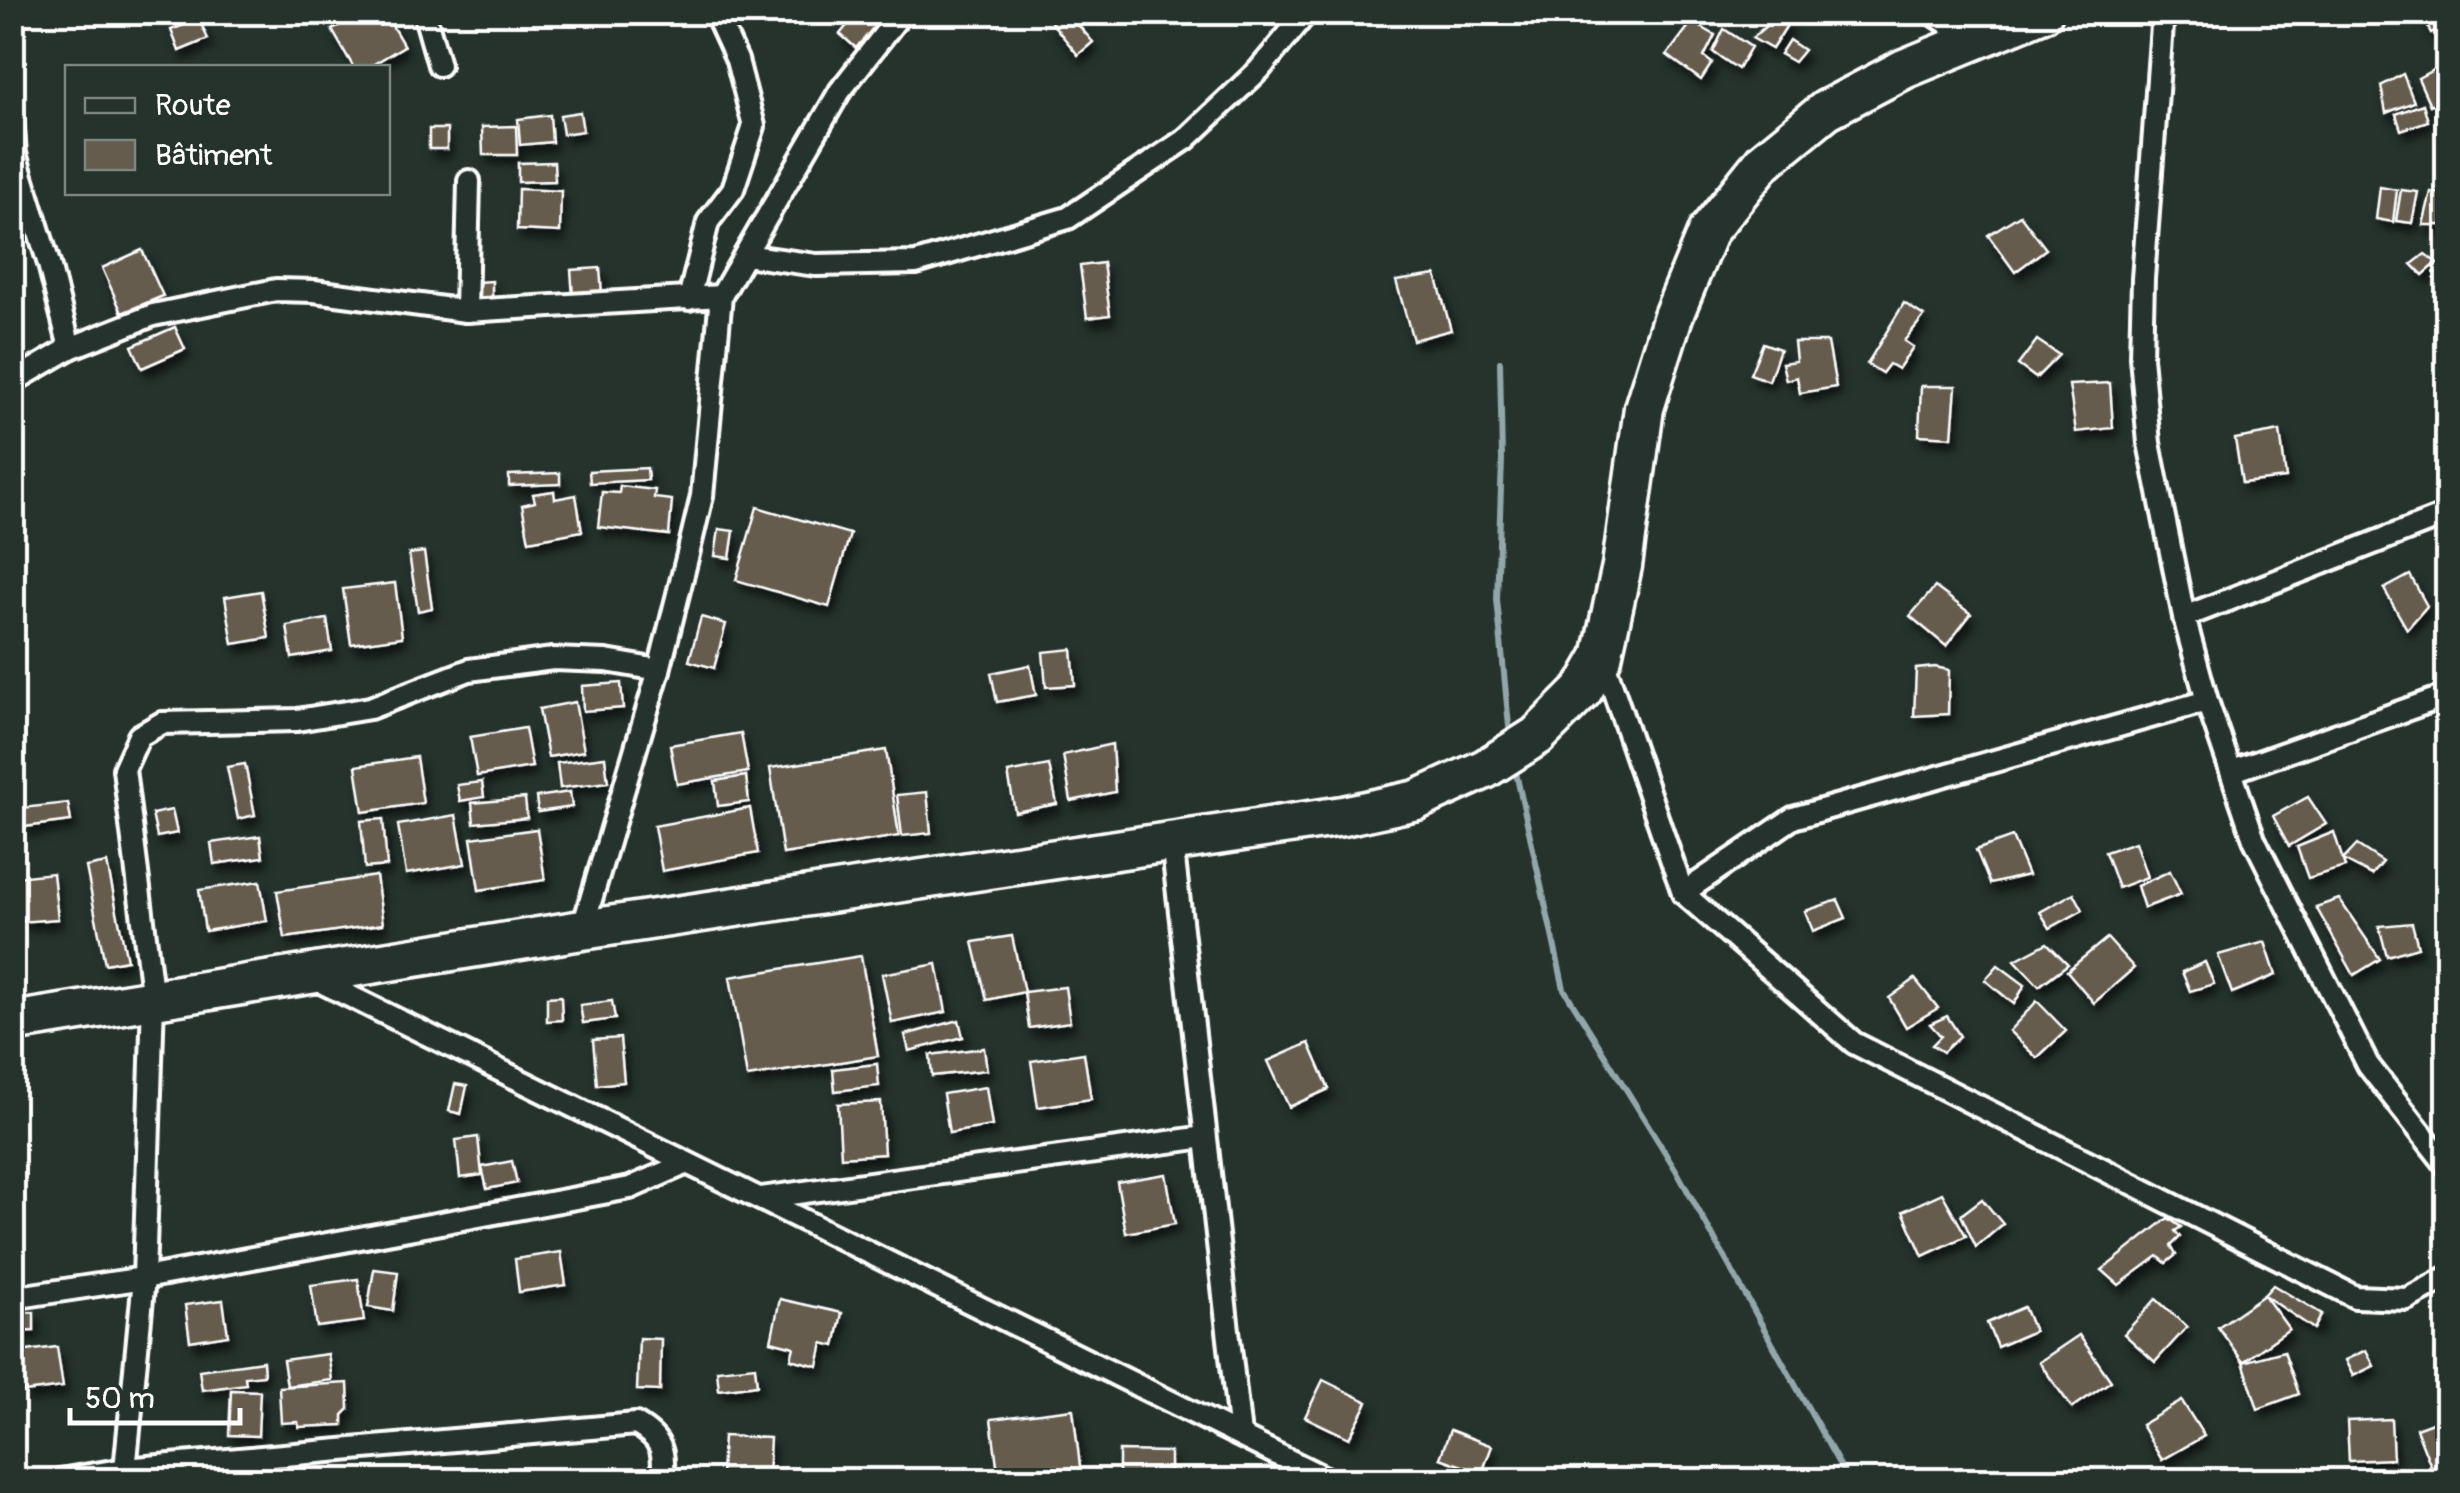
<svg xmlns="http://www.w3.org/2000/svg" width="2460" height="1493" viewBox="0 0 2460 1493" font-family="Pangolin,sans-serif">
  <style>
    .lines { fill: none; stroke-linecap: round; stroke-linejoin: round }
    .stream { stroke: #93a7aa; stroke-width: 6 }
    .building { fill: #655c4e; stroke: #fff; stroke-width: 2.5; filter: url(#shadow) }
    .street-casing { stroke: #fff; stroke-width: 28 }
    .highway-casing { stroke: #fff; stroke-width: 45 }
    .street { stroke: #26332d; stroke-width: 20 }
    .highway { stroke: #26332d; stroke-width: 38 }
  </style>
  <defs>
    <filter id="shadow"><feDropShadow dx="4.5" dy="8" stdDeviation="5" flood-color="#0009"/></filter>
  </defs>
  <rect width="100%" height="100%" fill="#26332d"/>
  <filter id="ink" filterUnits="userSpaceOnUse"><feTurbulence type="fractalNoise" baseFrequency=".01" numOctaves="2"/><feDisplacementMap in="SourceGraphic" scale="20" xChannelSelector="R" yChannelSelector="G"/><feConvolveMatrix kernelMatrix="1 2 1 2 8 2 1 2 1" color-interpolation-filters="sRGB"/></filter>
  <g filter="url(#ink)">
    <g class="lines">
      <g class="stream">
        <polyline points="1500,362 1502,460 1497,599 1510,737"/>
        <polyline points="1514,764 1564,989 1676,1170 1848,1480"/>
      </g>
    </g>
    <g class="building">
      <polygon points="361,12 384,12 404,46 367,68 354,68 332,30"/>
      <polygon points="858,12 873,12 881,19 856,48 840,34"/>
      <polygon points="1062,12 1067,12 1093,42 1078,55 1051,22"/>
      <polygon points="2420,12 2434,12 2443,26 2431,33"/>
      <polygon points="1776,17 1789,22 1772,49 1752,38"/>
      <polygon points="199,19 208,39 179,51 171,30"/>
      <polygon points="1692,22 1715,35 1704,57 1712,63 1701,80 1667,55"/>
      <polygon points="1724,29 1751,47 1738,69 1713,52"/>
      <polygon points="1789,40 1804,50 1794,62 1780,54"/>
      <polygon points="2446,63 2448,97 2430,105 2418,78"/>
      <polygon points="2403,74 2414,102 2386,113 2381,86"/>
      <polygon points="2423,104 2428,121 2401,130 2396,114"/>
      <polygon points="580,112 583,131 563,134 560,115"/>
      <polygon points="550,115 552,142 520,145 518,119"/>
      <polygon points="516,126 517,155 483,155 482,127"/>
      <rect x="429" y="129" width="18" height="20"/>
      <polygon points="554,162 555,181 518,182 518,163"/>
      <polygon points="2380,187 2397,190 2393,222 2376,219"/>
      <polygon points="518,189 561,191 560,232 517,230"/>
      <polygon points="2401,190 2418,192 2412,223 2396,221"/>
      <polygon points="2431,192 2443,194 2443,225 2423,225"/>
      <polygon points="2020,215 2046,249 2015,272 1988,235"/>
      <polygon points="142,250 163,296 122,313 102,268"/>
      <polygon points="2425,254 2437,263 2423,275 2412,264"/>
      <polygon points="1103,263 1110,315 1087,318 1080,266"/>
      <polygon points="600,268 602,294 573,297 571,270"/>
      <polygon points="1436,275 1451,330 1413,340 1396,281"/>
      <polygon points="492,281 492,300 478,300 477,282"/>
      <polygon points="1904,303 1924,316 1904,341 1913,347 1898,369 1889,364 1882,373 1867,364"/>
      <polygon points="175,327 185,349 142,368 132,346"/>
      <polygon points="2037,340 2059,355 2036,378 2018,365"/>
      <polygon points="1794,342 1828,342 1836,387 1800,393 1797,377 1786,380 1782,363 1796,361"/>
      <polygon points="1763,343 1780,349 1769,381 1750,374"/>
      <polygon points="2110,383 2113,428 2076,432 2069,385"/>
      <polygon points="1921,386 1956,386 1952,437 1919,435"/>
      <polygon points="2280,431 2286,478 2242,483 2235,439"/>
      <polygon points="647,468 648,480 590,483 589,471"/>
      <polygon points="560,473 560,484 509,486 509,475"/>
      <polygon points="620,486 655,490 654,498 672,500 669,535 598,527 602,492 619,493"/>
      <polygon points="554,491 555,499 576,495 582,531 529,541 522,505 535,502 533,494"/>
      <polygon points="757,507 850,534 829,607 736,580"/>
      <polygon points="719,529 734,531 730,558 715,556"/>
      <polygon points="424,552 432,608 418,611 409,554"/>
      <polygon points="2410,575 2427,606 2407,629 2384,589"/>
      <polygon points="395,583 402,637 351,644 343,589"/>
      <polygon points="1935,587 1971,614 1946,646 1910,616"/>
      <polygon points="261,591 269,638 233,644 225,597"/>
      <polygon points="701,617 726,624 714,668 689,661"/>
      <polygon points="327,619 332,651 292,658 287,626"/>
      <polygon points="1072,649 1075,685 1046,687 1043,652"/>
      <polygon points="1030,665 1036,695 997,702 991,673"/>
      <polygon points="1935,667 1949,670 1948,714 1914,716 1916,669"/>
      <polygon points="621,683 623,708 583,711 582,686"/>
      <polygon points="575,702 584,751 548,757 539,709"/>
      <polygon points="525,728 532,767 477,776 470,737"/>
      <polygon points="741,733 748,772 677,784 670,745"/>
      <polygon points="1112,744 1115,792 1071,801 1063,755"/>
      <polygon points="886,750 899,836 783,854 770,768"/>
      <polygon points="416,757 423,803 363,812 356,766"/>
      <polygon points="605,757 608,782 560,788 557,763"/>
      <polygon points="245,764 255,815 238,819 227,767"/>
      <polygon points="1049,765 1057,804 1015,812 1008,773"/>
      <polygon points="746,776 749,802 718,806 715,781"/>
      <polygon points="482,782 484,797 460,801 457,785"/>
      <polygon points="570,792 572,807 538,812 536,797"/>
      <polygon points="927,792 931,833 902,836 897,795"/>
      <polygon points="2308,797 2326,824 2289,846 2273,816"/>
      <polygon points="525,798 527,818 474,823 472,803"/>
      <polygon points="68,803 71,821 24,827 21,808"/>
      <polygon points="750,808 758,853 662,871 654,826"/>
      <polygon points="172,810 177,833 157,837 152,814"/>
      <polygon points="456,815 465,864 406,874 398,825"/>
      <polygon points="383,819 387,866 365,868 361,821"/>
      <polygon points="537,829 545,880 479,890 471,838"/>
      <polygon points="2334,832 2345,867 2308,878 2297,847"/>
      <polygon points="260,836 263,857 214,864 211,843"/>
      <polygon points="2012,837 2028,875 1990,884 1976,850"/>
      <polygon points="2135,842 2147,877 2118,888 2105,852"/>
      <polygon points="2357,845 2383,862 2372,875 2343,860"/>
      <polygon points="107,863 127,960 105,964 86,867"/>
      <polygon points="2170,871 2181,894 2144,908 2137,886"/>
      <polygon points="53,873 58,919 19,922 15,877"/>
      <polygon points="376,876 383,924 285,938 277,891"/>
      <polygon points="260,881 267,921 205,931 199,890"/>
      <polygon points="2074,893 2083,910 2050,928 2040,912"/>
      <polygon points="2339,899 2380,959 2354,975 2316,907"/>
      <polygon points="1838,900 1846,918 1813,931 1805,911"/>
      <polygon points="2412,923 2418,947 2387,956 2379,926"/>
      <polygon points="1012,936 1024,992 987,1000 973,942"/>
      <polygon points="2107,938 2134,968 2094,1003 2067,971"/>
      <polygon points="2265,942 2276,975 2232,993 2218,955"/>
      <polygon points="2047,943 2068,964 2039,986 2015,960"/>
      <polygon points="861,956 878,1056 747,1077 730,977"/>
      <polygon points="2205,962 2214,984 2190,991 2182,972"/>
      <polygon points="937,964 946,1012 892,1023 882,974"/>
      <polygon points="1998,965 2025,985 2014,1004 1985,980"/>
      <polygon points="1915,979 1938,1008 1906,1027 1889,998"/>
      <polygon points="1065,987 1070,1022 1029,1028 1024,992"/>
      <polygon points="561,996 562,1020 547,1021 547,997"/>
      <polygon points="612,1001 615,1019 583,1023 580,1005"/>
      <polygon points="2037,1001 2066,1031 2037,1058 2009,1031"/>
      <polygon points="1947,1016 1960,1036 1943,1052 1932,1045 1941,1036 1930,1024"/>
      <polygon points="959,1020 963,1037 909,1051 905,1035"/>
      <polygon points="620,1038 624,1082 597,1085 593,1040"/>
      <polygon points="1309,1043 1329,1089 1289,1107 1268,1061"/>
      <polygon points="984,1048 987,1070 932,1076 930,1055"/>
      <polygon points="1084,1053 1091,1099 1038,1107 1031,1061"/>
      <polygon points="877,1064 879,1086 835,1091 833,1069"/>
      <polygon points="455,1084 467,1086 461,1114 449,1111"/>
      <polygon points="986,1087 992,1126 949,1133 943,1094"/>
      <polygon points="881,1102 884,1154 841,1157 838,1104"/>
      <polygon points="478,1137 482,1175 460,1178 456,1140"/>
      <polygon points="512,1161 517,1183 487,1189 482,1167"/>
      <polygon points="1166,1174 1175,1224 1126,1233 1117,1182"/>
      <polygon points="1942,1193 1966,1236 1923,1256 1903,1211"/>
      <polygon points="1982,1199 2003,1224 1976,1247 1961,1215"/>
      <polygon points="2168,1218 2181,1227 2175,1231 2180,1237 2171,1246 2176,1255 2166,1263 2158,1256 2119,1285 2102,1270"/>
      <polygon points="561,1252 566,1285 519,1292 515,1259"/>
      <polygon points="374,1269 398,1272 393,1311 368,1307"/>
      <polygon points="358,1279 364,1321 317,1327 311,1285"/>
      <polygon points="2273,1285 2322,1314 2314,1329 2264,1295"/>
      <polygon points="2264,1295 2289,1329 2243,1362 2218,1327"/>
      <polygon points="780,1299 842,1313 835,1346 823,1343 818,1366 791,1359 794,1347 771,1341"/>
      <polygon points="2156,1299 2187,1327 2155,1362 2124,1334"/>
      <polygon points="223,1300 228,1335 190,1341 185,1305"/>
      <polygon points="2024,1307 2034,1331 1997,1347 1987,1323"/>
      <polygon points="34,1312 34,1331 12,1332 12,1313"/>
      <polygon points="2079,1335 2111,1381 2072,1408 2039,1362"/>
      <polygon points="639,1338 661,1339 660,1391 637,1390"/>
      <polygon points="57,1347 63,1387 24,1392 19,1352"/>
      <polygon points="2366,1350 2374,1366 2353,1376 2345,1360"/>
      <polygon points="2284,1351 2299,1394 2258,1409 2243,1362"/>
      <polygon points="328,1354 332,1380 287,1386 283,1360"/>
      <polygon points="263,1361 264,1375 245,1377 246,1384 202,1390 199,1370"/>
      <polygon points="755,1366 757,1385 719,1390 717,1370"/>
      <polygon points="1323,1380 1368,1402 1349,1438 1305,1417"/>
      <polygon points="348,1383 349,1409 343,1415 343,1425 299,1427 298,1422 281,1423 279,1387"/>
      <polygon points="231,1390 260,1391 258,1436 229,1435"/>
      <polygon points="2182,1401 2204,1436 2162,1460 2141,1425"/>
      <polygon points="1073,1409 1081,1474 999,1480 991,1419"/>
      <polygon points="2448,1416 2448,1469 2434,1474 2416,1428"/>
      <polygon points="2391,1419 2393,1459 2349,1461 2347,1421"/>
      <polygon points="1450,1430 1492,1446 1482,1473 1440,1458"/>
      <polygon points="723,1436 770,1438 768,1478 721,1476"/>
      <polygon points="1119,1451 1170,1452 1170,1480 1119,1480"/>
    </g>
    <g class="lines">
      <defs>
        <g id="street">
          <polyline points="424,12 439,65"/>
          <polyline points="1931,12 1973,40"/>
          <polyline points="2163,12 2143,279 2141,357 2149,443 2184,617 2207,701 2254,839 2368,1065 2448,1167"/>
          <polyline points="12,118 15,154 49,264 70,348"/>
          <polyline points="745,255 816,265 916,263 1068,218 1186,139 1259,70 1307,12"/>
          <polyline points="689,299 708,222 733,189 754,126 737,60 715,12"/>
          <polyline points="466,311 469,181"/>
          <polyline points="12,382 70,348 153,315 276,290 314,291 466,311 721,296"/>
          <polyline points="2184,617 2448,514"/>
          <polyline points="1602,657 1683,893 1854,1043 2355,1297 2407,1299 2448,1277"/>
          <polyline points="2233,771 2448,695"/>
          <polyline points="1172,842 1240,1435"/>
          <polyline points="1683,893 1793,818 2207,701"/>
          <polyline points="582,930 659,670 691,542 702,496 721,296 840,91 902,12"/>
          <polyline points="313,978 1329,1480"/>
          <polyline points="761,1198 1205,1137"/>
          <polyline points="12,1298 144,1278 630,1188 687,1163"/>
          <path d="M60,1480L125,1469L636,1424C663,1440 664,1450 663,1480"/>
          <polyline points="124,1480 144,1278 153,1000 124,769 139,736 162,723 297,720 370,708 469,670 553,659 606,661 659,670"/>
        </g>
        <polyline id="highway" points="12,1022 582,930 1343,816 1417,800 1485,769 1537,736 1583,690 1602,657 1622,566 1644,408 1673,316 1708,231 1764,161 1826,110 1904,69 2043,12"/>
      </defs>
      <use href="#street" class="street-casing"/>
      <use href="#highway" class="highway-casing"/>
      <use href="#street" class="street"/>
      <use href="#highway" class="highway"/>
    </g>
  </g>
  <rect width="2460" height="1493" fill="none" stroke="#26332d" stroke-width="50"/>
  <rect x="25" y="25" width="2410" height="1443" fill="none" stroke="#fff" stroke-width="4" filter="url(#ink)"/>
  <rect x="65" y="65" width="325" height="130" fill="#26332d" stroke="#7d8581" stroke-width="2.5"/>
  <rect x="85" y="98" width="50" height="15" fill="#26332d" stroke="#7d8581" stroke-width="2.5"/>
  <text x="155" y="115" font-size="30" fill="#ffffff">Route</text>
  <rect x="85" y="140" width="50" height="30" fill="#655c4e" stroke="#7d8581" stroke-width="2.5"/>
  <text x="155" y="165" font-size="30" fill="#ffffff">Bâtiment</text>
  <path d="M70 1408v15h170v-15" fill="none" stroke="#ffffff" stroke-width="5"/>
  <text x="85" y="1408" font-size="30" fill="#ffffff" stroke="#26332d" stroke-width="8" paint-order="stroke">50 m</text>
</svg>
